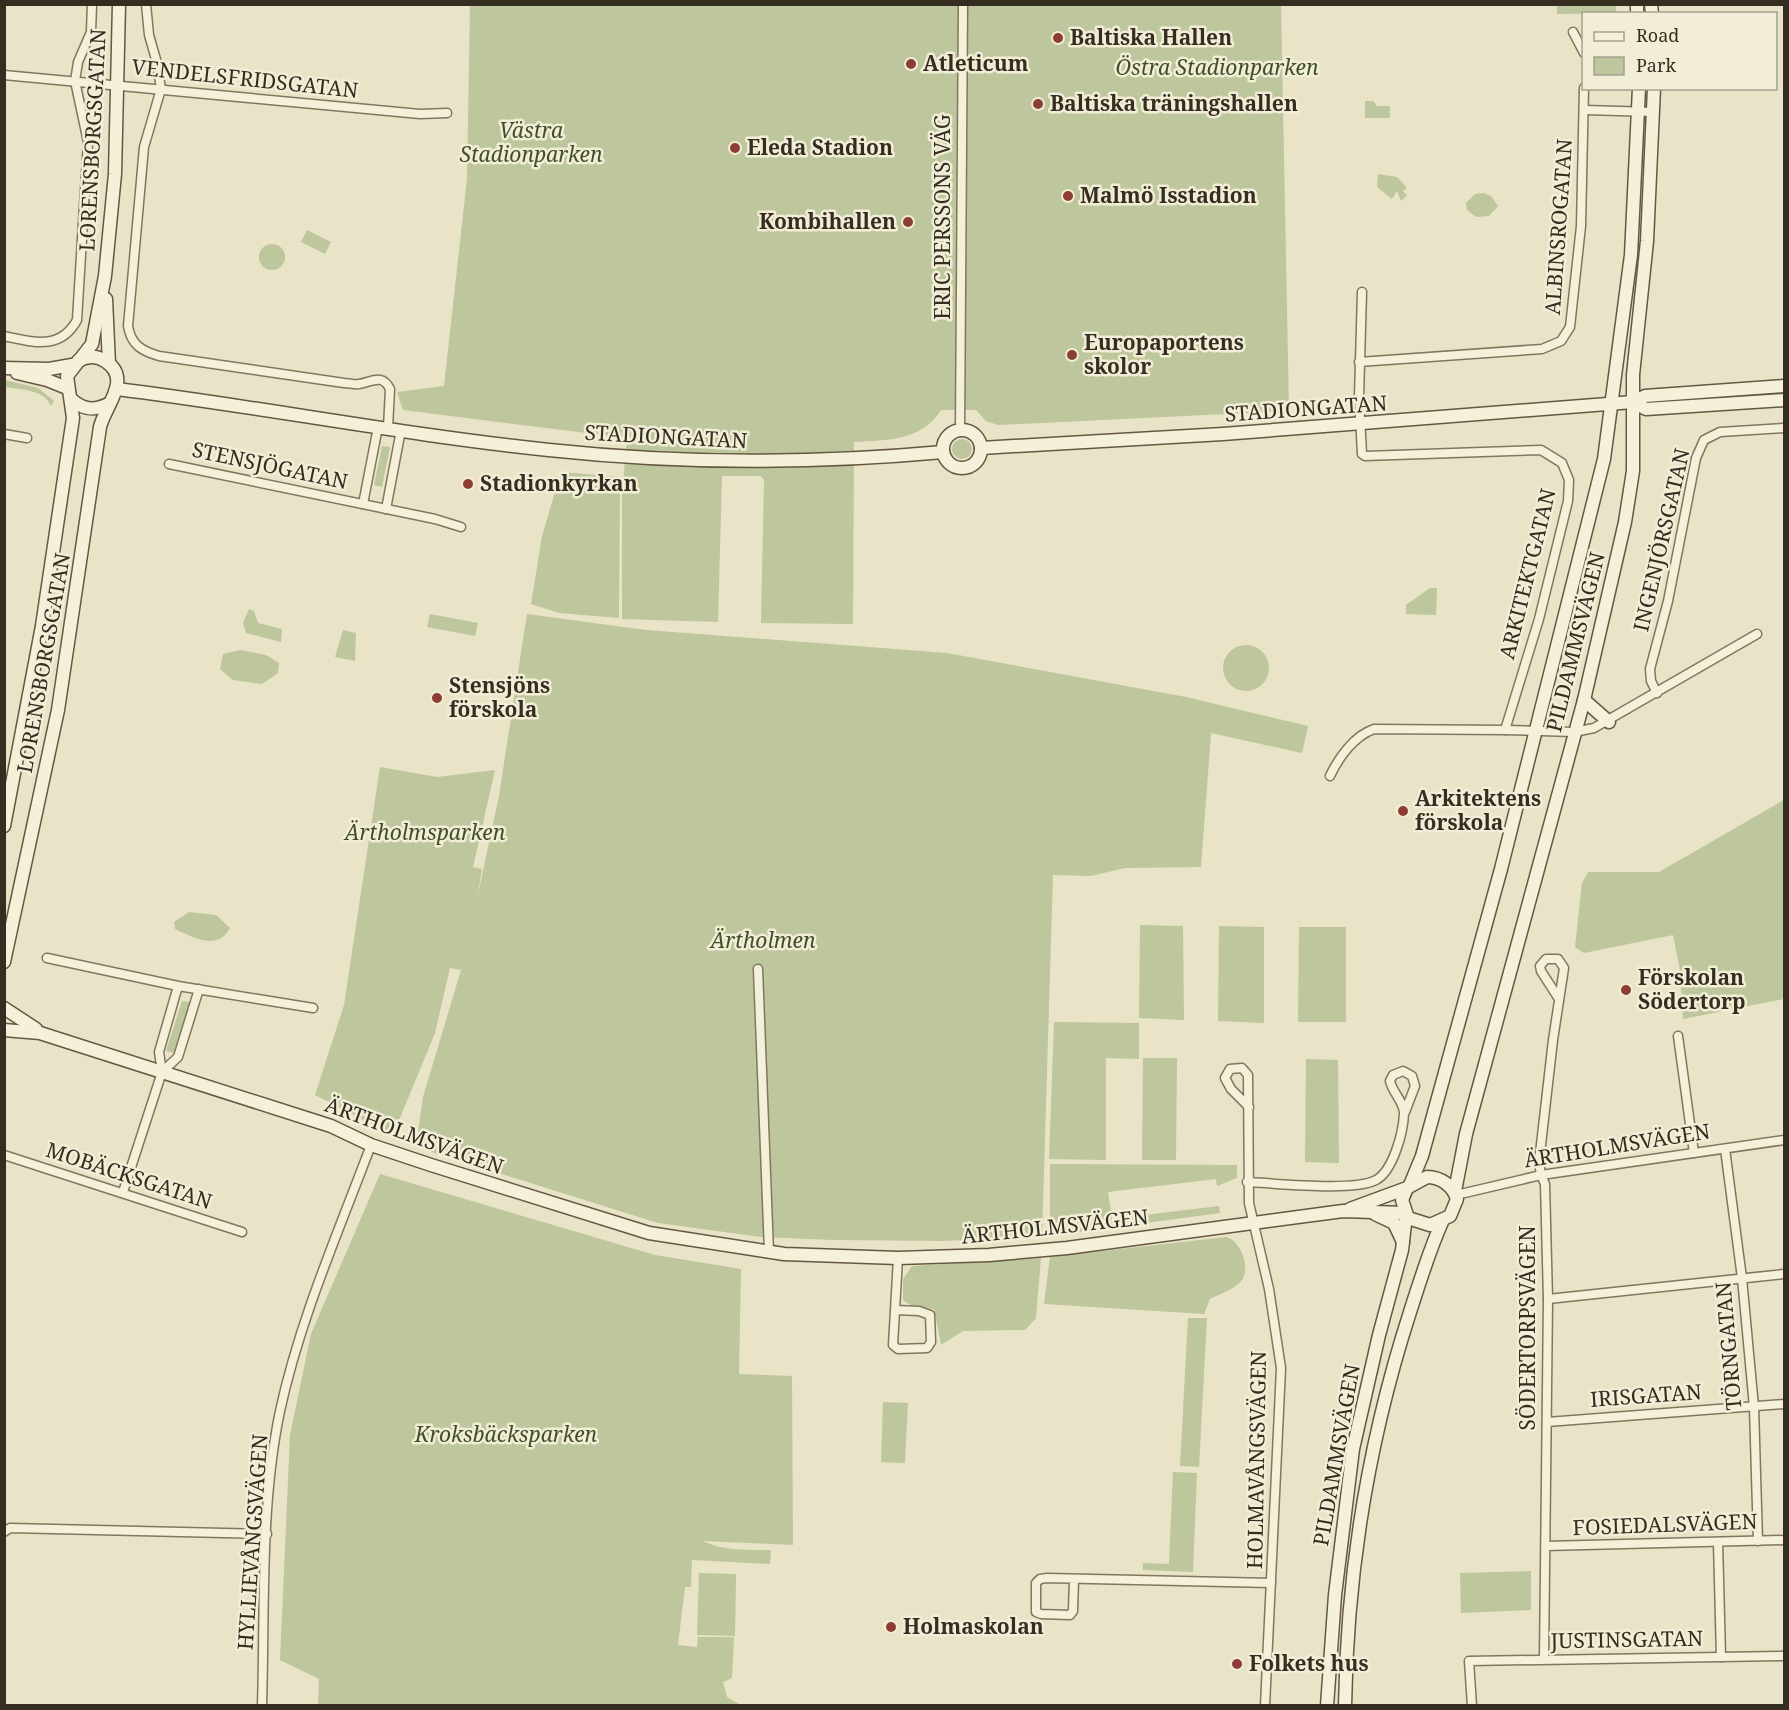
<svg xmlns="http://www.w3.org/2000/svg" width="1789" height="1710" viewBox="0 0 1789 1710" font-family="'Noto Serif',serif">
  <style>
    .green { fill: #bdc69c }
    .lines { fill: none; stroke-linecap: round; stroke-linejoin: round }
    .street-casing { stroke: #83765e; stroke-width: 11 }
    .secondary-casing { stroke: #655741; stroke-width: 15 }
    .street { stroke: #f5f0d9; stroke-width: 8 }
    .secondary { stroke: #f5f0d9; stroke-width: 12 }
    .poi-dot { fill: #8c3e35; stroke: #f2edd6; stroke-width: 2 }
    .labels { text-anchor: middle; stroke-width: 5; stroke-linejoin: round; paint-order: stroke }
    .poi-label { font-size: 21px; font-weight: bold; fill: #352d20; stroke: #f2edd6; text-anchor: start }
    .park-label { font-size: 21px; font-style: italic; fill: #414f29; stroke: #f2edd6 }
    .street-label { font-size: 21px; fill: #352d20; stroke: #f2edd6 }
  </style>
  <rect width="100%" height="100%" fill="#e9e3c7"/>
  <g class="green">
    <path d="M470,5H1281L1289,411L998,425L986,421L976,410H941C922,441 887,440 854,442L853,624L761,623L764,480L761,476H722L718,622L622,619V496L627,438L403,410L397,392L444,386L467,179Z"/>
    <polygon points="1557,5 1616,5 1616,13 1557,14"/>
    <polygon points="1365,101 1373,101 1377,106 1390,106 1390,118 1365,118"/>
    <polygon points="1378,174 1397,177 1407,188 1403,191 1407,195 1401,201 1397,191 1392,199 1377,187"/>
    <polygon points="1483,193 1491,196 1498,206 1489,216 1476,217 1467,210 1466,203 1475,194"/>
    <polygon points="307,230 331,242 325,254 301,242"/>
    <circle cx="272" cy="257" r="13"/>
    <path d="M5,380L38,388L54,401L51,406C44,389 21,390 5,387Z"/>
    <circle cx="962" cy="449" r="10"/>
    <polygon points="382,446 390,447 382,487 374,485"/>
    <polygon points="561,472 620,477 619,618 559,613 531,604 542,536"/>
    <polygon points="1430,588 1437,588 1436,615 1406,614 1406,605"/>
    <polygon points="249,609 254,611 258,623 282,629 281,642 246,633 243,623"/>
    <polygon points="430,614 478,623 475,636 427,627"/>
    <polygon points="527,614 646,630 947,653 1186,697 1308,726 1302,753 1211,733 1201,867 1125,868 1091,876 1053,875 1042,1236 945,1241 833,1240 761,1237 658,1223 416,1147 423,1097 461,970 450,968 435,1033 393,1135 315,1095 344,1005 380,767 437,777 495,770 473,867 482,869 477,899 499,796"/>
    <polygon points="343,630 356,633 355,661 335,657"/>
    <circle cx="1246" cy="668" r="23"/>
    <polygon points="240,650 266,655 279,663 278,673 262,684 233,680 220,669 223,654"/>
    <polygon points="1784,800 1784,999 1683,1019 1680,970 1673,935 1584,953 1575,947 1582,883 1588,872 1659,872"/>
    <path d="M189,912L216,915L230,928C218,951 194,938 175,929L174,922Z"/>
    <polygon points="1140,925 1183,926 1184,1020 1139,1018"/>
    <polygon points="1219,926 1264,927 1264,1023 1218,1021"/>
    <polygon points="1299,927 1346,927 1346,1022 1298,1022"/>
    <polygon points="182,1001 190,1002 174,1053 166,1051"/>
    <polygon points="1054,1022 1139,1023 1139,1059 1106,1058 1106,1160 1049,1159"/>
    <polygon points="1143,1058 1177,1058 1176,1160 1142,1160"/>
    <polygon points="1306,1059 1338,1060 1339,1163 1305,1162"/>
    <polygon points="1050,1164 1237,1165 1237,1178 1217,1186 1216,1179 1108,1192 1112,1219 1219,1206 1220,1213 1050,1236"/>
    <path d="M380,1174L655,1255L741,1269L739,1374L792,1376L793,1545L703,1541C722,1551 749,1550 771,1550L770,1564L692,1560L691,1587H685L678,1645L697,1647L698,1637H734L732,1678L723,1682L727,1697L741,1705H318L319,1679L280,1660L290,1435L311,1334Z"/>
    <path d="M1226,1237C1240,1240 1251,1267 1242,1280C1236,1289 1219,1294 1210,1299L1204,1314L1044,1304L1050,1257Z"/>
    <polygon points="1041,1258 1036,1318 1025,1330 963,1331 941,1345 934,1309 913,1307 903,1300 903,1279 912,1266"/>
    <polygon points="1188,1318 1207,1318 1199,1467 1180,1466"/>
    <polygon points="883,1402 908,1403 905,1463 881,1462"/>
    <polygon points="1173,1472 1197,1473 1193,1572 1143,1570 1143,1563 1169,1564"/>
    <polygon points="1531,1571 1531,1610 1461,1613 1460,1573"/>
    <polygon points="699,1573 736,1574 735,1636 697,1635"/>
  </g>
  <g class="lines">
    <defs>
      <g id="street">
        <path d="M146,4L149,35L157,63L161,89L144,147L128,326C131,345 142,351 159,356L344,383C349,383 355,385 359,384C372,382 382,373 390,389L388,428"/>
        <polyline points="1573,32 1584,53"/>
        <polyline points="4,75 420,114 447,113"/>
        <polyline points="1584,110 1654,112"/>
        <path d="M4,336C33,342 60,351 77,320L88,142L75,81L78,62L91,32L92,4"/>
        <polyline points="1359,362 1542,349 1561,341 1570,327 1581,226 1584,88"/>
        <polyline points="960,430 963,4"/>
        <polyline points="4,434 27,438"/>
        <polyline points="169,464 435,519 461,527"/>
        <polyline points="363,504 378,427"/>
        <polyline points="386,509 401,430"/>
        <polyline points="1657,693 1651,681 1650,669 1668,601 1696,458 1704,440 1720,432 1784,428"/>
        <polyline points="1505,730 1574,732 1594,728 1757,634"/>
        <path d="M1330,776C1339,757 1354,736 1374,729L1505,730L1539,619L1568,501L1569,480L1562,463L1541,450L1365,456L1362,454L1359,397L1362,292"/>
        <polyline points="47,958 178,986 313,1008"/>
        <polyline points="758,969 769,1252"/>
        <polyline points="1678,1036 1694,1153"/>
        <polyline points="162,1072 178,1057 199,989"/>
        <polyline points="1249,1107 1231,1089 1225,1078 1230,1069 1242,1068 1248,1075 1249,1203 1269,1289 1281,1368 1265,1706"/>
        <polyline points="1725,1149 1742,1278 1754,1407 1758,1541"/>
        <polyline points="4,1155 242,1232"/>
        <path d="M1247,1182C1274,1183 1354,1192 1376,1180C1393,1171 1403,1133 1404,1114C1405,1103 1392,1092 1390,1081L1393,1075L1403,1071L1412,1076L1415,1086L1405,1112"/>
        <polyline points="123,1192 162,1072 159,1052 178,986"/>
        <polyline points="1456,1195 1541,1175 1784,1140"/>
        <polyline points="1548,1299 1784,1274"/>
        <polyline points="895,1310 919,1311 930,1315 931,1342 927,1348 898,1349 893,1345 898,1258"/>
        <polyline points="1547,1422 1784,1404"/>
        <polyline points="4,1532 10,1528 267,1534"/>
        <polyline points="1718,1542 1721,1657"/>
        <polyline points="1546,1546 1784,1540"/>
        <polyline points="1074,1579 1073,1611 1070,1615 1041,1614 1036,1612 1036,1583 1040,1579 1047,1578 1271,1583"/>
        <polyline points="1544,1659 1548,1299 1545,1184 1541,1175 1539,1162 1553,1040 1564,968 1558,959 1546,959 1540,966 1541,971 1559,999"/>
        <path d="M262,1706C265,1608 260,1507 280,1411C300,1319 338,1233 371,1145"/>
        <polyline points="1472,1706 1469,1661 1784,1656"/>
      </g>
      <g id="secondary">
        <polyline points="1637,4 1637,14"/>
        <polyline points="1651,4 1652,14"/>
        <polyline points="106,299 109,364"/>
        <polyline points="4,368 49,369 72,365"/>
        <polyline points="17,373 47,380 67,388"/>
        <path d="M117,389C262,407 404,435 549,450C680,464 812,464 943,452"/>
        <path d="M71,399C83,410 94,411 108,404"/>
        <polyline points="1633,402 1646,409 1784,400"/>
        <circle cx="962" cy="449" r="19"/>
        <polyline points="981,448 1223,434 1633,402 1645,396 1784,386"/>
        <polyline points="1584,700 1609,722"/>
        <polyline points="4,826 42,626 73,418 67,376 92,344 105,276 115,174 119,4"/>
        <path d="M4,962L58,710L100,427C105,406 133,378 105,361C96,355 87,356 78,361"/>
        <polyline points="4,1008 36,1029"/>
        <polyline points="4,1030 40,1033 331,1126 371,1145 431,1165 649,1233 784,1254 898,1258 989,1255 1067,1248 1343,1211 1404,1213"/>
        <path d="M1427,1177C1441,1177 1453,1186 1457,1199L1450,1216L1430,1225L1408,1218L1402,1200L1407,1188Z"/>
        <polyline points="1410,1185 1422,1156 1501,869 1604,459 1631,255 1639,88"/>
        <polyline points="1455,1191 1466,1134 1584,700 1625,522 1633,471 1633,375 1647,241 1654,88"/>
        <polyline points="1350,1209 1407,1188"/>
        <polyline points="1375,1214 1394,1223 1403,1242"/>
        <polyline points="1327,1706 1335,1595 1353,1449 1379,1335 1402,1250 1406,1215"/>
        <path d="M1345,1706C1347,1571 1369,1439 1410,1312C1420,1281 1429,1251 1442,1222"/>
      </g>
    </defs>
    <use href="#street" class="street-casing"/>
    <use href="#secondary" class="secondary-casing"/>
    <use href="#street" class="street"/>
    <use href="#secondary" class="secondary"/>
  </g>
  <g class="poi-dot">
    <circle cx="1058" cy="38" r="6"/>
    <circle cx="911" cy="64" r="6"/>
    <circle cx="1038" cy="104" r="6"/>
    <circle cx="735" cy="148" r="6"/>
    <circle cx="1068" cy="196" r="6"/>
    <circle cx="908" cy="222" r="6"/>
    <circle cx="1072" cy="355" r="6"/>
    <circle cx="468" cy="484" r="6"/>
    <circle cx="437" cy="698" r="6"/>
    <circle cx="1403" cy="811" r="6"/>
    <circle cx="1626" cy="990" r="6"/>
    <circle cx="891" cy="1627" r="6"/>
    <circle cx="1237" cy="1664" r="6"/>
  </g>
  <g class="labels">
    <g class="poi-label">
      <text x="1070" y="45">Baltiska Hallen</text>
      <text x="923" y="71">Atleticum</text>
      <text x="1050" y="111">Baltiska träningshallen</text>
      <text x="747" y="155">Eleda Stadion</text>
      <text x="1080" y="203">Malmö Isstadion</text>
      <text x="896" y="229" text-anchor="end">Kombihallen</text>
      <text x="1084" y="350">Europaportens<tspan x="1084" dy="24">skolor</tspan></text>
      <text x="480" y="491">Stadionkyrkan</text>
      <text x="449" y="693">Stensjöns<tspan x="449" dy="24">förskola</tspan></text>
      <text x="1415" y="806">Arkitektens<tspan x="1415" dy="24">förskola</tspan></text>
      <text x="1638" y="985">Förskolan<tspan x="1638" dy="24">Södertorp</tspan></text>
      <text x="903" y="1634">Holmaskolan</text>
      <text x="1249" y="1671">Folkets hus</text>
    </g>
    <g class="park-label">
      <text x="1217" y="75">Östra Stadionparken</text>
      <text x="531" y="138">Västra<tspan x="531" dy="24">Stadionparken</tspan></text>
      <text x="425" y="840">Ärtholmsparken</text>
      <text x="763" y="948">Ärtholmen</text>
      <text x="506" y="1442">Kroksbäcksparken</text>
    </g>
    <g class="street-label">
      <text transform="translate(245 79) rotate(6)" y="7">VENDELSFRIDSGATAN</text>
      <text transform="translate(93 140) rotate(-87)" y="7">LORENSBORGSGATAN</text>
      <text transform="translate(943 217) rotate(-90)" y="7">ERIC PERSSONS VÄG</text>
      <text transform="translate(1559 227) rotate(-86)" y="7">ALBINSROGATAN</text>
      <text transform="translate(1306 409) rotate(-4)" y="7">STADIONGATAN</text>
      <text transform="translate(666 437) rotate(3)" y="7">STADIONGATAN</text>
      <text transform="translate(270 466) rotate(12)" y="7">STENSJÖGATAN</text>
      <text transform="translate(1662 540) rotate(-77)" y="7">INGENJÖRSGATAN</text>
      <text transform="translate(1528 574) rotate(-76)" y="7">ARKITEKTGATAN</text>
      <text transform="translate(1576 642) rotate(-76)" y="7">PILDAMMSVÄGEN</text>
      <text transform="translate(44 663) rotate(-80)" y="7">LORENSBORGSGATAN</text>
      <text transform="translate(414 1136) rotate(20)" y="7">ÄRTHOLMSVÄGEN</text>
      <text transform="translate(1617 1146) rotate(-9)" y="7">ÄRTHOLMSVÄGEN</text>
      <text transform="translate(129 1176) rotate(18)" y="7">MOBÄCKSGATAN</text>
      <text transform="translate(1055 1227) rotate(-6)" y="7">ÄRTHOLMSVÄGEN</text>
      <text transform="translate(1528 1328) rotate(-90)" y="7">SÖDERTORPSVÄGEN</text>
      <text transform="translate(1729 1346) rotate(-95)" y="7">TÖRNGATAN</text>
      <text transform="translate(1646 1396) rotate(-4)" y="7">IRISGATAN</text>
      <text transform="translate(1337 1455) rotate(-80)" y="7">PILDAMMSVÄGEN</text>
      <text transform="translate(1257 1460) rotate(-89)" y="7">HOLMAVÅNGSVÄGEN</text>
      <text transform="translate(1665 1525) rotate(-2)" y="7">FOSIEDALSVÄGEN</text>
      <text transform="translate(253 1542) rotate(-86)" y="7">HYLLIEVÅNGSVÄGEN</text>
      <text transform="translate(1627 1640) rotate(-1)" y="7">JUSTINSGATAN</text>
    </g>
  </g>
  <rect width="1789" height="1710" fill="none" stroke="#352d20" stroke-width="12"/>
  <rect x="1582" y="12" width="195" height="78" fill="#f2edd6" stroke="#a6a08d" stroke-width="1.5"/>
  <rect x="1594" y="32" width="30" height="9" fill="#f5f0d9" stroke="#a6a08d" stroke-width="1.5"/>
  <text x="1636" y="42" font-size="18" fill="#352d20">Road</text>
  <rect x="1594" y="57" width="30" height="18" fill="#bdc69c" stroke="#a6a08d" stroke-width="1.5"/>
  <text x="1636" y="72" font-size="18" fill="#352d20">Park</text>
</svg>
